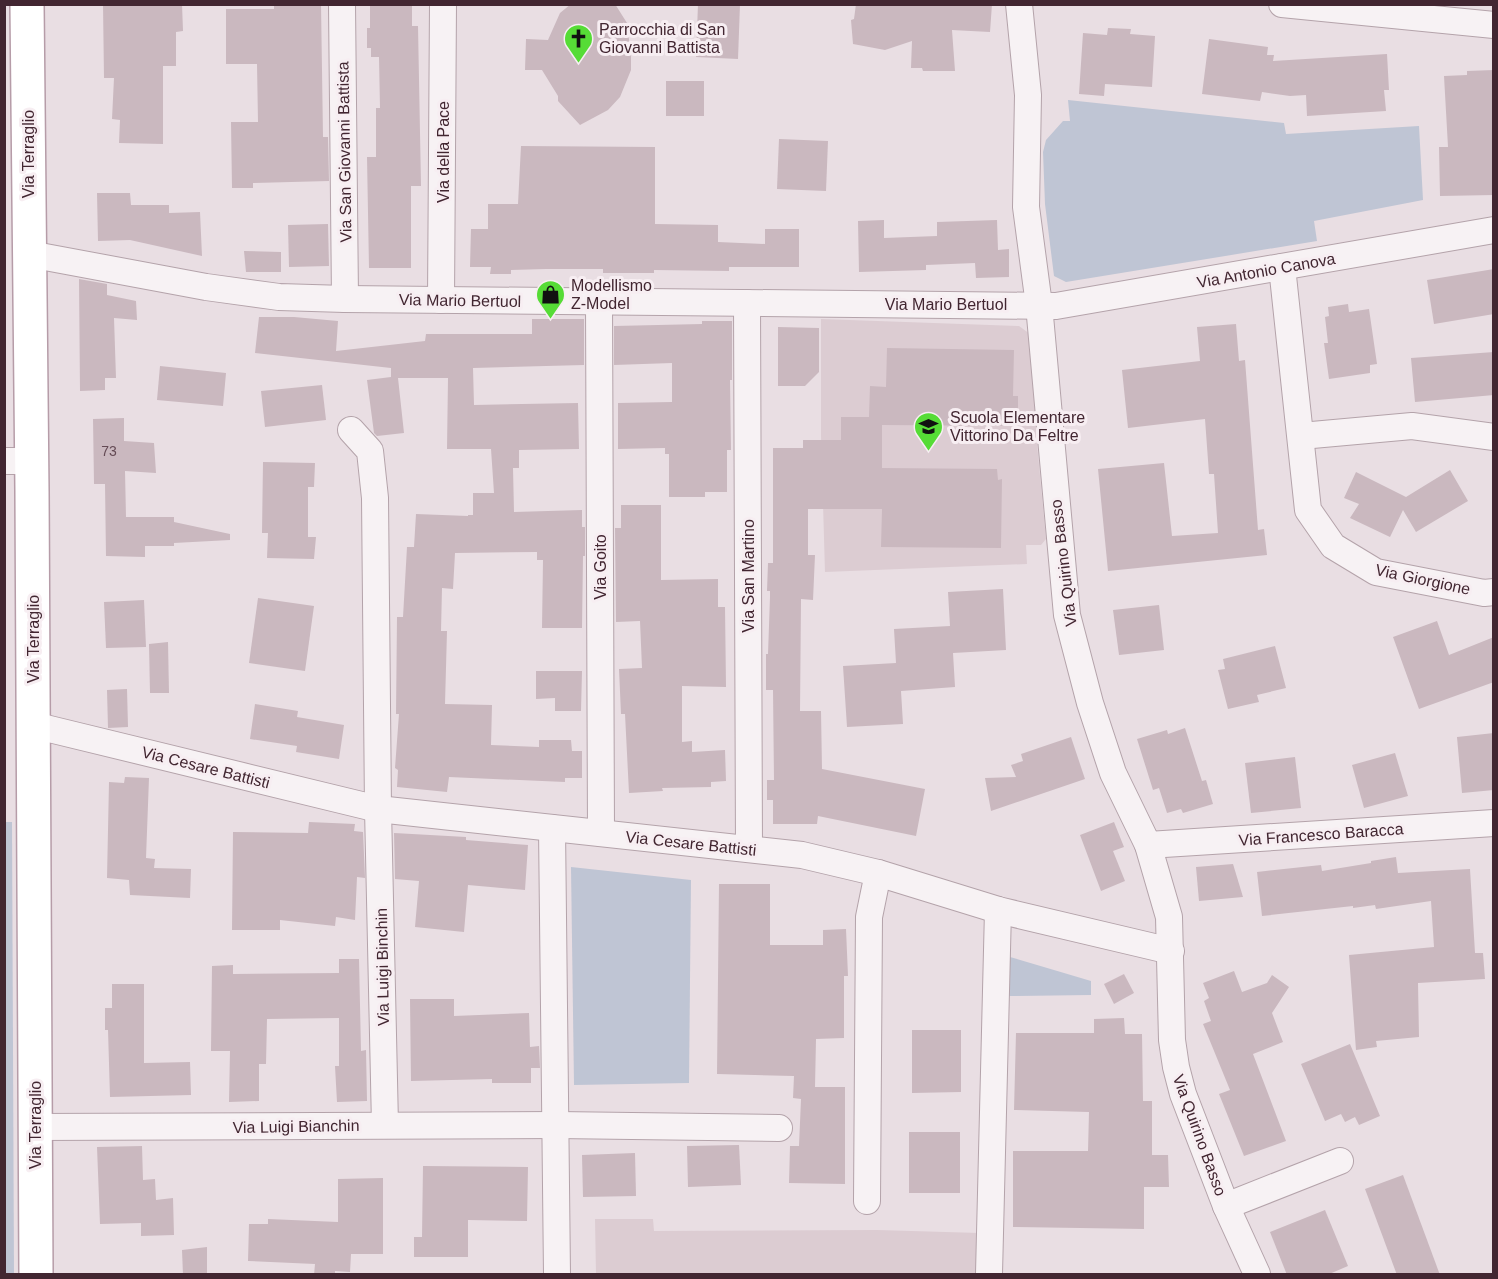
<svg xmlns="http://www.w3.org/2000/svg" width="1498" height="1279" viewBox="0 0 1498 1279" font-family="Arial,sans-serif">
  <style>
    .built { fill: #dcccd2 }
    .green { fill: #bfc5d4 }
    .building { fill: #cab8bf }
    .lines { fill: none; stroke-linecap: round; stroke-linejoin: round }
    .minor-casing { stroke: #b4a3aa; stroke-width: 28 }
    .primary-casing { stroke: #b69ca8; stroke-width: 36 }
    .minor { stroke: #f7f2f4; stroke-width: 26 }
    .primary { stroke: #fff; stroke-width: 33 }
    .labels { text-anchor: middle; stroke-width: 6; stroke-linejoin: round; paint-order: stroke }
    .number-label { font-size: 14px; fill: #644a54 }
    .poi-label { font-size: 16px; fill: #422631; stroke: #f7eef2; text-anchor: start }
    .street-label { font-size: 16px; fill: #422631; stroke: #f7eef2 }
  </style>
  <rect width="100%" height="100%" fill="#e9dee3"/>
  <g class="built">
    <polygon points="821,319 1019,326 1030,334 1040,443 1037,444 1046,539 1041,545 1026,545 1027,564 825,572 821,435"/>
    <polygon points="595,1219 653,1219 654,1231 877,1230 980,1233 979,1274 596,1274"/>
  </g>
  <g class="green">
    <polygon points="1068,100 1284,123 1286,134 1419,126 1423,200 1314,221 1317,241 1066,282 1054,276 1045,204 1043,152 1046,140 1063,121 1070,121"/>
    <polygon points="5,822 12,822 14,1274 4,1274"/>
    <polygon points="571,867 691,880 689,1083 574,1085"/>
    <polygon points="1010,957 1091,981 1091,995 1009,996"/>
  </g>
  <g class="building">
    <polygon points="103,4 182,4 183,31 176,32 176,66 163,66 163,144 119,143 120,120 112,119 114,78 104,78"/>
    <polygon points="274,4 321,4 323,137 328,137 329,181 253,183 253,188 232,188 231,122 258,122 257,64 226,64 226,9 274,9"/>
    <polygon points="370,4 412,4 412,26 418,26 421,186 411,186 411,268 369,268 367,157 376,157 376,108 380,108 379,57 371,57 371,48 367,48 367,28 370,28"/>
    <polygon points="571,4 615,4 627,23 631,56 631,70 620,97 608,110 580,125 558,101 558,96 542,70 525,70 526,39 548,40 560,13"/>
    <polygon points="698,4 740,4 738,59 696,57"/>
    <polygon points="856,4 992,4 990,32 952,30 955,71 923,71 922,68 911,68 912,41 885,50 853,44 851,20 854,19"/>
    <polygon points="1108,28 1131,29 1130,34 1155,36 1152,87 1105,84 1104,96 1079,94 1083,33 1107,35"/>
    <polygon points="1209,39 1268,47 1267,55 1274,55 1273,61 1387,54 1389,90 1384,90 1386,111 1307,116 1306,95 1290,96 1262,92 1260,101 1202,94"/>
    <polygon points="1494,70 1494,195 1440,196 1439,147 1448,147 1444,76 1467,75 1467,71"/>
    <rect x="666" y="81" width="38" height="35"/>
    <polygon points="779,139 828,141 826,191 777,189"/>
    <polygon points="521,146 655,147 655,224 718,225 718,242 765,244 765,229 799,229 799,267 729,267 729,271 654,270 654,273 603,273 603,269 546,269 511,270 511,274 490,274 491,267 470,267 471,229 488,229 488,204 518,204"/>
    <polygon points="97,193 130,193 131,205 169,205 169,213 200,212 202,256 130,240 98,241"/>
    <polygon points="884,220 884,238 937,236 937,222 997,220 998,250 1009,249 1009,277 976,278 975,263 926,265 926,270 859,272 858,221"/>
    <polygon points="328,224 329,266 289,267 288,225"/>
    <polygon points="244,251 281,252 281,272 246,272"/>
    <polygon points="1494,269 1494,314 1434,324 1427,280"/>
    <polygon points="79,279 107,284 107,295 136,301 137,320 114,318 116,378 105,378 105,390 80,391"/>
    <polygon points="1348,304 1349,312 1369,309 1377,364 1370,365 1370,373 1329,379 1324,343 1328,343 1325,317 1329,316 1328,307"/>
    <polygon points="259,317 294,317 338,321 336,351 425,341 426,334 532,334 532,319 584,319 584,365 473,368 474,405 578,403 579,449 519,450 519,468 513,468 514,512 582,510 582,527 585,527 585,556 583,556 582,628 542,628 543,560 537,560 537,552 455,553 453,589 442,588 441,631 447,631 445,704 492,705 491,745 539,747 539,740 571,740 572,751 582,751 582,778 565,778 565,782 449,777 447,792 397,787 398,770 395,768 399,714 396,714 397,617 403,617 407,547 414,547 416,514 468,516 468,515 473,515 473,493 494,493 491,449 447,449 448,378 398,378 404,433 377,436 374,433 367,380 391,377 391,368 255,353"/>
    <polygon points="702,321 732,321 732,380 730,380 731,450 727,450 727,492 705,492 705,497 669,497 669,454 665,454 665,448 618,449 618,403 672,402 672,363 614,365 614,326 702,324"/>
    <polygon points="1236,324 1239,361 1245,360 1258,530 1264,529 1267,555 1108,571 1098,469 1164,463 1172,536 1218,533 1214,474 1209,474 1205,419 1128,428 1122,370 1200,361 1197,327"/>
    <polygon points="778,327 819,328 819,372 805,386 778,386"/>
    <polygon points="887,348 1014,350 1013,396 1018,396 1018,426 882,425 882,468 997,469 998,480 1002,479 1001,548 881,547 882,509 808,509 808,555 815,555 813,600 801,599 800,711 821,711 822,769 925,789 916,836 818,816 817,824 773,824 773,800 767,800 767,780 774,780 773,690 766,690 766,654 768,654 770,597 770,591 767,591 768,563 773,563 773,448 803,448 803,440 841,440 841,417 869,417 870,386 886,387"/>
    <polygon points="1494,352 1494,395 1415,402 1411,358"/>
    <polygon points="160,366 226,373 223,406 157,400"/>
    <polygon points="322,385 326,420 265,427 261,391"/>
    <polygon points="124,418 124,441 154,443 156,473 125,471 126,517 174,517 174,522 230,534 230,540 174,543 174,546 145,546 145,557 106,556 105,484 94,484 93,419"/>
    <polygon points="263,462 315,463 314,487 308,487 308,537 316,537 314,559 267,558 268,533 262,533"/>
    <polygon points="1450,470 1468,501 1416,532 1403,510 1390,537 1350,518 1359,504 1344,498 1356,472 1406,497"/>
    <polygon points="621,505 661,505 661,580 718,579 718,607 725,607 726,687 682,686 682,742 692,741 692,752 725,750 726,781 711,782 711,787 662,788 663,791 629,793 625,714 621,714 619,669 642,668 640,621 616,622 615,528 621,528"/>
    <polygon points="1003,589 1006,650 953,653 955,687 901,691 903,724 847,727 843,666 896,663 894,629 950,626 948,592"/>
    <polygon points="258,598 314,606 305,671 249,663"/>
    <polygon points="144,600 146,647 106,648 104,602"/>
    <polygon points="1159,605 1164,650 1119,655 1113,610"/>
    <polygon points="1437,621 1449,655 1494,637 1494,682 1419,709 1393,637"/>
    <polygon points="168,642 169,693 150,693 149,644"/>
    <polygon points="1275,646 1286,688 1257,695 1259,702 1228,709 1218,670 1225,669 1223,659"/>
    <polygon points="536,671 582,671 581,711 555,711 555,698 536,699"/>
    <polygon points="127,689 128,727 108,728 107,690"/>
    <polygon points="255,704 298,711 297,717 344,725 339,759 296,752 297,746 250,739"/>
    <polygon points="1185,728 1202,781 1206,780 1213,804 1183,813 1181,809 1167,813 1159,788 1153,790 1137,739 1167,730 1168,734"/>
    <polygon points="1494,733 1494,790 1462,793 1457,737"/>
    <polygon points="1071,737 1085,779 991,811 985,778 1016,777 1011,765 1023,761 1021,754"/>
    <polygon points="1395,753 1408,796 1364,808 1352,765"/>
    <polygon points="1295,757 1301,808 1251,813 1245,763"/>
    <polygon points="125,777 149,778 146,858 155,859 154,868 191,869 190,898 130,895 129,880 107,878 109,782 124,783"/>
    <polygon points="309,822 355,824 354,831 363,832 365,878 357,877 355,920 336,917 335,926 280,920 280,930 232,930 233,832 308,833"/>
    <polygon points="1114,822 1124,847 1113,851 1125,881 1101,891 1080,835"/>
    <polygon points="394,833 466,837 466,840 528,845 525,890 468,885 464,932 415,927 419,881 395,879"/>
    <polygon points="1396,857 1398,873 1470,869 1475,953 1483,953 1485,979 1418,983 1419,1037 1376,1041 1377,1047 1356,1050 1349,955 1434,947 1431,901 1376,909 1375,905 1353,908 1353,906 1262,916 1257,872 1321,865 1322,871 1371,863 1371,861"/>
    <polygon points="1233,864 1243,897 1199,901 1196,867"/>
    <polygon points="719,884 770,884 770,945 823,945 823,930 846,929 848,976 844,976 844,1038 816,1039 815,1087 845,1087 845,1184 789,1183 790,1146 799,1146 801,1099 793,1098 794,1076 717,1074"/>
    <polygon points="339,959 359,959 361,1051 366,1050 367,1101 337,1102 335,1066 339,1066 339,1018 267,1019 266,1064 259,1064 259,1101 229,1102 230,1051 211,1051 212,966 233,965 233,974 339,973"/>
    <polygon points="1234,971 1242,992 1267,983 1272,975 1289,987 1272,1013 1283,1042 1253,1054 1286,1141 1244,1156 1219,1094 1230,1090 1203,1024 1211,1021 1204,1001 1209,998 1203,983"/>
    <polygon points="1124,974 1134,993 1114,1004 1104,984"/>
    <polygon points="112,984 144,984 144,1063 190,1062 191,1095 110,1097 108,1030 105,1030 105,1008 112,1008"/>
    <polygon points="410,999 454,999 454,1016 529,1013 530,1047 539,1046 540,1068 531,1068 531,1083 492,1083 492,1079 411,1081"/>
    <polygon points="1124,1018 1125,1034 1142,1034 1143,1101 1152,1101 1152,1155 1168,1155 1169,1187 1144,1187 1144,1229 1013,1227 1013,1151 1088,1151 1089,1112 1014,1110 1016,1033 1094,1033 1094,1019"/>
    <polygon points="912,1030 961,1030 961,1092 912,1093"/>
    <polygon points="1350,1044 1380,1116 1359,1125 1355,1117 1345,1122 1341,1114 1325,1121 1301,1064"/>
    <rect x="909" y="1132" width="51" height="61"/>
    <polygon points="739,1145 741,1185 688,1187 687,1146"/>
    <polygon points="142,1146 143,1180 155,1179 156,1200 173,1198 174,1235 141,1236 141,1223 100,1224 97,1147"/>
    <polygon points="635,1153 636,1196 583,1197 582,1155"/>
    <polygon points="423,1166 528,1167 527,1221 468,1220 468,1257 414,1257 414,1237 422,1237"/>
    <polygon points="1403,1175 1440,1275 1397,1275 1365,1189"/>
    <polygon points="383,1178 383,1254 351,1254 350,1272 335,1271 335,1275 314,1275 315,1264 248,1261 249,1224 268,1224 268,1219 338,1222 338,1179"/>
    <polygon points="1325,1210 1348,1266 1327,1275 1287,1275 1270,1232"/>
    <polygon points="207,1247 207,1275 183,1275 182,1250"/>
  </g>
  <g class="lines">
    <defs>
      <g id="minor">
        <polyline points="342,4 345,299"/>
        <polyline points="1019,4 1028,95 1026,207 1039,305 1067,615 1090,703 1113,773 1148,845 1169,917 1172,1040 1176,1067 1183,1094 1226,1206 1257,1274"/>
        <polyline points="1282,4 1494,25"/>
        <polyline points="29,254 206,287 279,297 345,299 1056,306 1494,230"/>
        <polyline points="1282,267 1308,510 1333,546 1376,572 1484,593 1494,592"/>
        <polyline points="441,300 443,4"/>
        <polyline points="599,302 601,833"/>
        <polyline points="747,303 749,849"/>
        <polyline points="351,430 370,451 375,498 378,809 385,1125"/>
        <polyline points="1301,436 1412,426 1494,437"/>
        <polyline points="4,461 32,461"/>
        <polyline points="33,725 378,809 802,855 878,873 998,910 1171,951"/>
        <polyline points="552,828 557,1274"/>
        <polyline points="1148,845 1494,823"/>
        <polyline points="35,1127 557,1125 779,1128"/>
        <polyline points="867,1201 869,917 878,873"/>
        <polyline points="1226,1206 1340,1161"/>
        <polyline points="989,1274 998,910"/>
      </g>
      <polyline id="primary" points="27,4 32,491 36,1274"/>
    </defs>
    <use href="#minor" class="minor-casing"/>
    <use href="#primary" class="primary-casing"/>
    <use href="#minor" class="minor"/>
    <use href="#primary" class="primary"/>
  </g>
  <defs>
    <symbol id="church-pin" viewBox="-11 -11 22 30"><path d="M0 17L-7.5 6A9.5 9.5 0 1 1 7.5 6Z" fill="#56dc36" stroke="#f7eef2"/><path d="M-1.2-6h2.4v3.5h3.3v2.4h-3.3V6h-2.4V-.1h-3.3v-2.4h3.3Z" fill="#111"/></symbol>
    <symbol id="shop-pin" viewBox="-11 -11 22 30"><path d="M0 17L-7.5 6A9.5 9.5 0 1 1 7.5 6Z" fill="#56dc36" stroke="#f7eef2"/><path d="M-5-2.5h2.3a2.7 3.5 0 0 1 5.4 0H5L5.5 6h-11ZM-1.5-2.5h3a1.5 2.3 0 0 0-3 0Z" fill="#111"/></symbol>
    <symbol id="school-pin" viewBox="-11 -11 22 30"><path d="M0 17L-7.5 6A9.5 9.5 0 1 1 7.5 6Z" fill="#56dc36" stroke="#f7eef2"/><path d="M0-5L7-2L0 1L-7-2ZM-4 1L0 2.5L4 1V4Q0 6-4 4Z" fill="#111"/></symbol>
  </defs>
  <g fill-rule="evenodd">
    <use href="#church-pin" x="562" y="22" width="33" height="45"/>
    <use href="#shop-pin" x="534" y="278" width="33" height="45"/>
    <use href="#school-pin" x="912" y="410" width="33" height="45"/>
  </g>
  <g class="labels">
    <g class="number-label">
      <text x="109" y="456">73</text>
    </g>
    <g class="poi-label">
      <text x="599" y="35">Parrocchia di San<tspan x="599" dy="18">Giovanni Battista</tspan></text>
      <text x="571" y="291">Modellismo<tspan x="571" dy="18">Z-Model</tspan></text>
      <text x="950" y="423">Scuola Elementare<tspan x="950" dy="18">Vittorino Da Feltre</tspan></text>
    </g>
    <g class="street-label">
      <text transform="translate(344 152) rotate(-91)" y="6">Via San Giovanni Battista</text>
      <text transform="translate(443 152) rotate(-90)" y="6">Via della Pace</text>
      <text transform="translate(28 154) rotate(-90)" y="6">Via Terraglio</text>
      <text transform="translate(1266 270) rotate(-10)" y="6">Via Antonio Canova</text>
      <text transform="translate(460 300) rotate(1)" y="6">Via Mario Bertuol</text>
      <text x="946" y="310">Via Mario Bertuol</text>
      <text transform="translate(1063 563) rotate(-97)" y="6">Via Quirino Basso</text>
      <text transform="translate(600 567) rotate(-90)" y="6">Via Goito</text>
      <text transform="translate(748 576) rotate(-90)" y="6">Via San Martino</text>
      <text transform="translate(1423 579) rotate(12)" y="6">Via Giorgione</text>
      <text transform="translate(33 639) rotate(-90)" y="6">Via Terraglio</text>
      <text transform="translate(206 767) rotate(14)" y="6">Via Cesare Battisti</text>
      <text transform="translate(1321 834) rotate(-4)" y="6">Via Francesco Baracca</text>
      <text transform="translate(691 843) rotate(6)" y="6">Via Cesare Battisti</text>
      <text transform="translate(382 967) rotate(-91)" y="6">Via Luigi Binchin</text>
      <text transform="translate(35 1125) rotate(-90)" y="6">Via Terraglio</text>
      <text transform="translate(296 1126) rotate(-1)" y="6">Via Luigi Bianchin</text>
      <text transform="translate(1200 1135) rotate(70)" y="6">Via Quirino Basso</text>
    </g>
  </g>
  <rect width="1498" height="1279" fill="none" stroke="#422631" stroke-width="12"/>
</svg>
